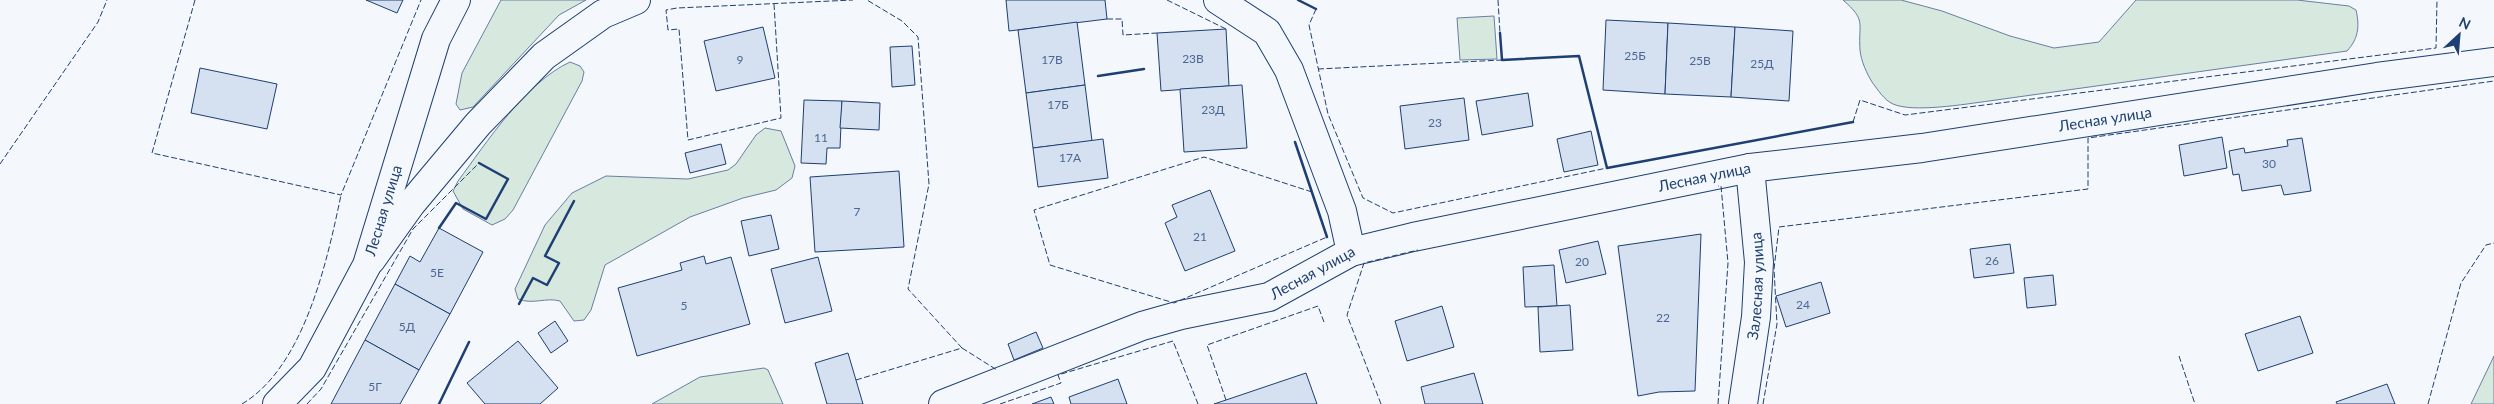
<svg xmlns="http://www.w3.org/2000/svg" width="2494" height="404" viewBox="0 0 2494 404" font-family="Lato,sans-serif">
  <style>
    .green { fill: #d7e8df; stroke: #687fa3 }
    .building { fill: #d5e0f0; stroke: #1d3f73 }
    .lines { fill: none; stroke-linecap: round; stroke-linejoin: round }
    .street-casing { stroke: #1d3f73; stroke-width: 30 }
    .secondary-casing { stroke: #1d3f73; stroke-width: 30 }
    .street { stroke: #f4f7fb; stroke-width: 28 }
    .secondary { stroke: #f4f7fb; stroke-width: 28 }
    .fence { stroke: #1d3f73; stroke-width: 1; stroke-dasharray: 6 2.5; stroke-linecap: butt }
    .wall { stroke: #1d3f73; stroke-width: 2.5 }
    .labels { text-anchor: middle; stroke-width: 4; stroke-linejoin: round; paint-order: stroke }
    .number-label { font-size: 12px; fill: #4b6792 }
    .street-label { font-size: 15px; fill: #1d3f73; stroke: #f4f7fb }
  </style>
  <rect width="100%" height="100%" fill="#f4f7fb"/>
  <g class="green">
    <polygon points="501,0 586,0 559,15 473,107 460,110 456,104 462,73"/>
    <path d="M1843,0H1901L1942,11L2010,36L2054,48L2099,42L2136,0H2297L2349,6L2356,10C2360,27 2358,39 2347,51L1989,101C1966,104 1913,113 1893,104C1884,100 1878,90 1872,82C1867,74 1861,61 1860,50C1858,22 1867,21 1843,0Z"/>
    <polygon points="1494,16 1497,59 1460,60 1457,18"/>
    <path d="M570,62L580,66L584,72L582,81L513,210L505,219L492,225L463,209L453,191L458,181C487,142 525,83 570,62Z"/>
    <path d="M765,128L781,131L795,166L792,178L776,190L743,198L690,217L605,265L591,310L584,320L574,321L560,301C546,297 533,305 518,299L515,289L545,225L572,193L606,176L688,179L728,170L736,164L756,135Z"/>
    <polygon points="2494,356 2494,404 2471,404"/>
    <polygon points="764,368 768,370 783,404 652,404 700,377"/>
  </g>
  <g class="building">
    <polygon points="366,0 403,0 397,13"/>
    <polygon points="1006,0 1105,0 1107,19 1009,31"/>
    <polygon points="1606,20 1668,23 1665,94 1603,90"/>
    <polygon points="1077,22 1085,85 1026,93 1018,30"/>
    <polygon points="1668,23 1735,27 1731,97 1665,94"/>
    <polygon points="763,27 775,78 716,91 704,41"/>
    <polygon points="1735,27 1793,31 1789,101 1731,97"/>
    <polygon points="1226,29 1229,86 1161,91 1157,33"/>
    <polygon points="912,46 915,85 892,87 890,47"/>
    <polygon points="200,68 277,84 267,129 191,113"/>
    <polygon points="1085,85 1092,141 1033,148 1026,93"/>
    <polygon points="1242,85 1247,148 1184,152 1180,89"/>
    <polygon points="1528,93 1533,126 1482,135 1476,101"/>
    <polygon points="1464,98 1469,140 1405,149 1400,106"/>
    <polygon points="804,100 842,101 840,148 827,148 826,164 801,163"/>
    <polygon points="842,101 880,103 879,130 840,128"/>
    <polygon points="1591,131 1598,165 1564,172 1557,139"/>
    <polygon points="2222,137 2227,168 2184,176 2179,145"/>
    <polygon points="2302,138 2311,191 2284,195 2281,185 2242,191 2239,174 2233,175 2229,151 2244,148 2245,153 2288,146 2287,140"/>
    <polygon points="1103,139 1108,178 1038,187 1033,148"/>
    <polygon points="721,144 726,164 690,173 685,153"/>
    <polygon points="899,171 904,247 815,252 810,177"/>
    <polygon points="1210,190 1235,251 1185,271 1165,223 1177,217 1172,205"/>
    <polygon points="771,215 779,249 749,256 741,221"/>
    <polygon points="439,228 483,252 450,314 395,284 410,256 420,262"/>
    <polygon points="1701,234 1695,391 1659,392 1638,396 1618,246"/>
    <polygon points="1598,241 1606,274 1566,283 1559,250"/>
    <polygon points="2010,244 2014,273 1974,278 1970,249"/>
    <polygon points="704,256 706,264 731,257 750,324 637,356 618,288 682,270 680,263"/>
    <polygon points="818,257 832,311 785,323 771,269"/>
    <polygon points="1554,265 1557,306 1525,307 1523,267"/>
    <polygon points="2053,275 2056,305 2027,308 2024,278"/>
    <polygon points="1821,282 1830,313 1786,327 1776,296"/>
    <polygon points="395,284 450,314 419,370 365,340"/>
    <polygon points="1570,305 1573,350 1540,352 1538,307"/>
    <polygon points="1442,306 1454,347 1407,361 1395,321"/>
    <polygon points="2300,316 2313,353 2258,371 2245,334"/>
    <polygon points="555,321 568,341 551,353 538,333"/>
    <polygon points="1036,332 1043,348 1014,360 1008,344"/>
    <polygon points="365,340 419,370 400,404 331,404"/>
    <polygon points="518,341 558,388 540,404 485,404 467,383"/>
    <polygon points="848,353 863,404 827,404 815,363"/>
    <polygon points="1306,373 1317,404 1214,404 1226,400"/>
    <polygon points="1474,373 1483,404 1425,404 1421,387"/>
    <polygon points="1118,379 1127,404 1071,404 1069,397"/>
    <polygon points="2387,384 2395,404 2337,404 2336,402"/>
    <polygon points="1051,397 1054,404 1032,404"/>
  </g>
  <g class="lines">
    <defs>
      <g id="street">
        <polyline points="1218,0 1267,32 1289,70 1342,211 1351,252"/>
        <polyline points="371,260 411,204 478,124 544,56 603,14 636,0"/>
        <path id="s1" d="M943,404L1142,326L1181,315L1269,297L1351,252L1413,237L1750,168L1922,148L2377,77L2494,62"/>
        <path id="s2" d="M1743,404L1756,317L1759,262L1750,168"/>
      </g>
      <g id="secondary">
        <path id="s3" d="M277,404L312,368L367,265L436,39L456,0"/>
      </g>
    </defs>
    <use href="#street" class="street-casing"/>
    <use href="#secondary" class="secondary-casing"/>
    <use href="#street" class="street"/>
    <use href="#secondary" class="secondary"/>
    <g class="fence">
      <polyline points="195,0 152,153 341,195 421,0"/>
      <polyline points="1167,0 1226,29"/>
      <polyline points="1498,0 1500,33"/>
      <polyline points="774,4 781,118 688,140 679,29 668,30 666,10 677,8 853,0"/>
      <polyline points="1316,9 1309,25 1328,114 1363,198 1393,213 1607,168"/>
      <polyline points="1107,19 1122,19 1123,35 1157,33"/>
      <polyline points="1318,69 1502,60"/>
      <polyline points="1853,122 1860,100 1905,115 2436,48 2437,0"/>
      <polyline points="0,164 98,22 107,0"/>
      <polyline points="1312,192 1204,157 1034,210 1050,265 1174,303 1327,237"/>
      <polyline points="962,348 997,370"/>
      <polyline points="2179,356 2195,404"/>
      <polyline points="856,380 962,348 908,289 929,184 918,37 902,21 867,0"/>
      <polyline points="1226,400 1207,345 1318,306 1324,322"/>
      <path d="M242,404C304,367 327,262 341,195"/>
      <polyline points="307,404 321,389 413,229 479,163"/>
      <polyline points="1000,404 1061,383 1058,375 1173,341 1198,404"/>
      <polyline points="1381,404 1347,315 1364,263 1418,250"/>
      <polyline points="1718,404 1728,263 1721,186 1718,186"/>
      <polyline points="1763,404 1777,324 1774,269 1779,227 2088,189 2088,138 2494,81"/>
      <polyline points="2428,404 2461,283 2486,245 2494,243"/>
    </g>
    <g class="wall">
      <polyline points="1298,0 1316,9"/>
      <polyline points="1500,33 1502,60 1579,56 1607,168 1853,122"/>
      <polyline points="1098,76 1144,69"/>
      <polyline points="1295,142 1327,237"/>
      <polyline points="439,228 456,203 486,219 508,179 479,163"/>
      <polyline points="519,304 533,278 547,285 559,263 545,256 574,201"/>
      <polyline points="439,404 469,342"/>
    </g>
  </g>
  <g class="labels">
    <g class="number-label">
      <text x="1635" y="60">25Б</text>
      <text x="1193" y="63">23В</text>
      <text x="740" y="64">9</text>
      <text x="1052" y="64">17В</text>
      <text x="1700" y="65">25В</text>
      <text x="1762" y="68">25Д</text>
      <text x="1058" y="109">17Б</text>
      <text x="1213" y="114">23Д</text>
      <text x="1435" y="127">23</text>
      <text x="821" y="142">11</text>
      <text x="1070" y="162">17А</text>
      <text x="2269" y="168">30</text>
      <text x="857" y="216">7</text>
      <text x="1200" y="241">21</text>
      <text x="1992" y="265">26</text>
      <text x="1582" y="266">20</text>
      <text x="437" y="277">5Е</text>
      <text x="1803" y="309">24</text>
      <text x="684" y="310">5</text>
      <text x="1663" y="322">22</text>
      <text x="407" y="331">5Д</text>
      <text x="375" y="391">5Г</text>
    </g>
    <g class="street-label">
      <text dy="5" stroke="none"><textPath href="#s1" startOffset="1204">Лесная улица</textPath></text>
      <text dy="5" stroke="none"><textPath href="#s1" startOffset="799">Лесная улица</textPath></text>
      <text dy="5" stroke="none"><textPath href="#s3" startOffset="224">Лесная улица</textPath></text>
      <text dy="5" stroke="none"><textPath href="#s1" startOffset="394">Лесная улица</textPath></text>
      <text dy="5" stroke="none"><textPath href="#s2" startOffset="119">Залесная улица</textPath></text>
    </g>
  </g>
  <g transform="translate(2459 35) rotate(26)" stroke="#f4f7fb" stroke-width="4" paint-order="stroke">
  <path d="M0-4L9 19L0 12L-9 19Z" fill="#1d3f73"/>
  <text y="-8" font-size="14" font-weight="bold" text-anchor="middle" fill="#1d3f73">N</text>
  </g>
</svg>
